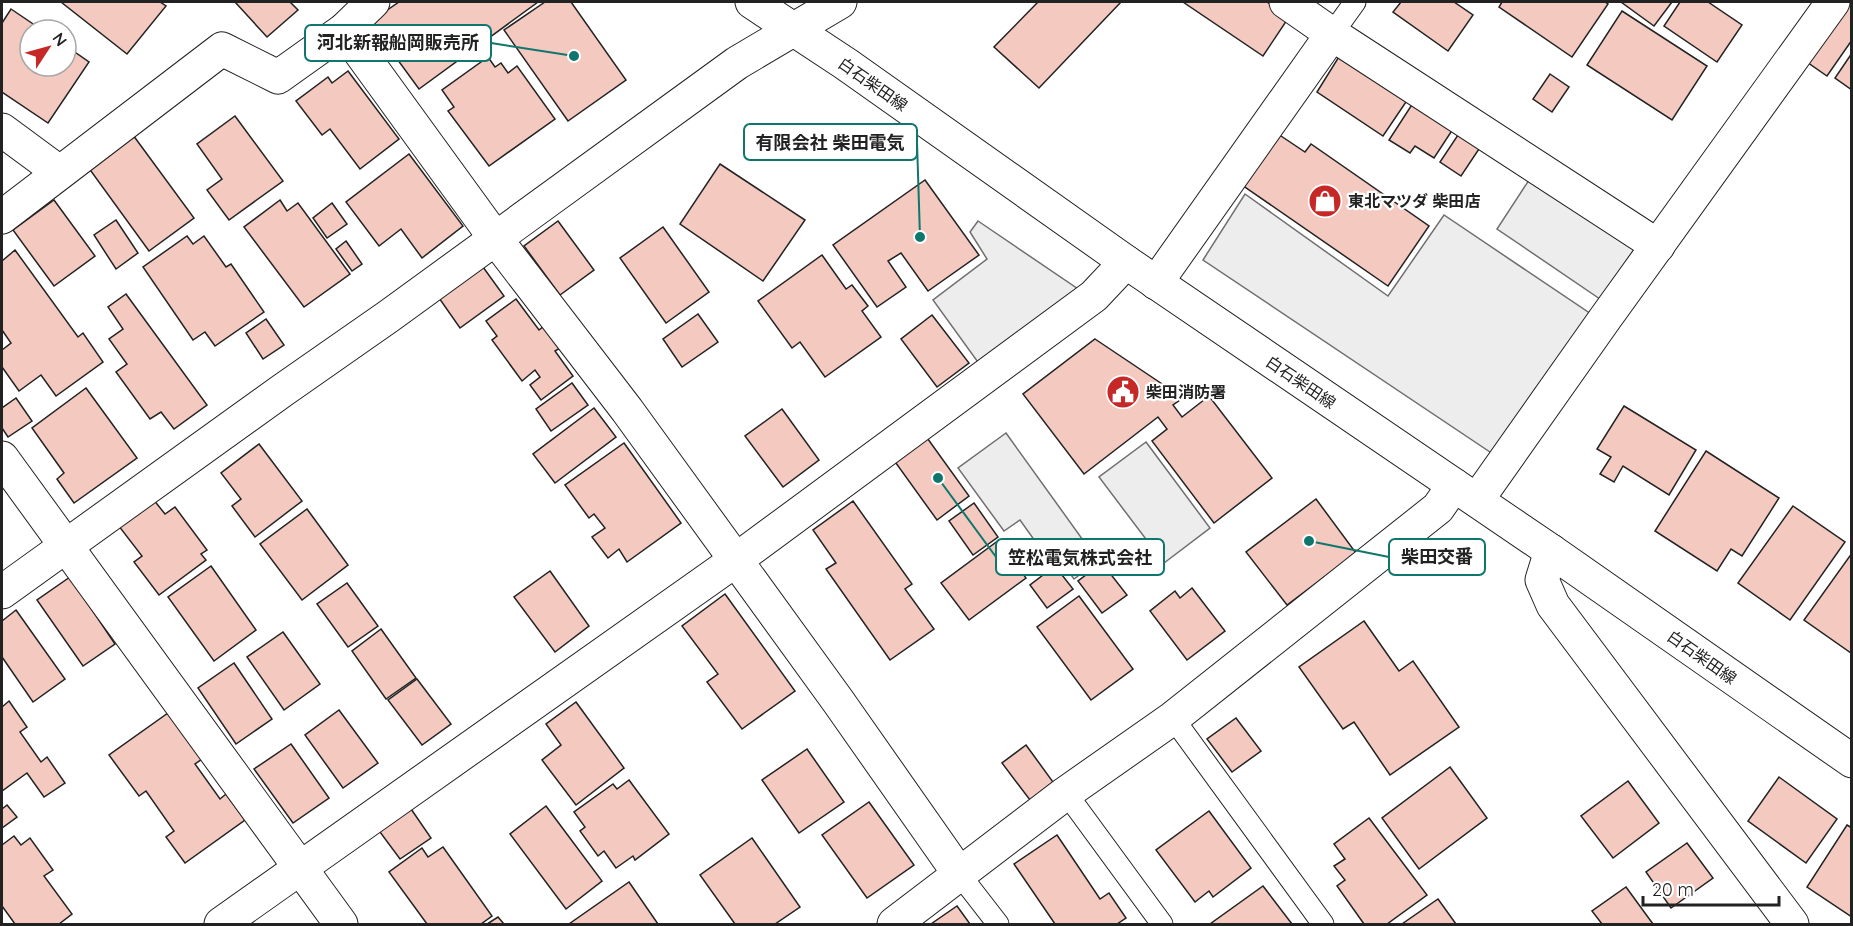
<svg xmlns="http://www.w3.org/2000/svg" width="1853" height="926" viewBox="0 0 1853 926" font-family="Quicksand,'Noto Sans JP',sans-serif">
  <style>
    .parking { fill: #ededed; stroke: #6f6f6f; stroke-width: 1.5 }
    .building { fill: #f3c9c0; stroke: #222; stroke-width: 1.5 }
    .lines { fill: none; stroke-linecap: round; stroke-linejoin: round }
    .service-casing { stroke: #222; stroke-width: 23 }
    .minor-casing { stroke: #222; stroke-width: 35 }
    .primary-casing { stroke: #222; stroke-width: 35 }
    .service { stroke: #fff; stroke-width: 21 }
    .minor { stroke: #fff; stroke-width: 33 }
    .primary { stroke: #fff; stroke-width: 33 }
    .labels { text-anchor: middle; stroke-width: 4.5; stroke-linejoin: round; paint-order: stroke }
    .street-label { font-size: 16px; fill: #222; stroke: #fff }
    .poi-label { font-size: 16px; font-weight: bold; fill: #222; stroke: #fff; text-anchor: start }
    .leader { fill: none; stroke: #0f766e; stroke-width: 2 }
    .callout-dot { fill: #0f766e; stroke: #fff; stroke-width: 2 }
    .callout { fill: #fff; stroke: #0f766e; stroke-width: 2 }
    .callout-label { font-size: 18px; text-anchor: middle; font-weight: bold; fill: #222 }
  </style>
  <rect width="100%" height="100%" fill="#fff"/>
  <g class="parking">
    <polygon points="1533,174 1638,244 1600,299 1497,229"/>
    <polygon points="1245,194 1388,296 1444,215 1591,314 1496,456 1203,260"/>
    <polygon points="978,221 1084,293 980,365 933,300 987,259 970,232"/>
    <polygon points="1006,433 1098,561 1074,579 1058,557 1050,562 1020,520 1004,531 958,468"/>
    <polygon points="1146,442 1210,528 1164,563 1099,477"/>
  </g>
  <g class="building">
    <polygon points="61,2 160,2 166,6 127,54"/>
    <polygon points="235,2 290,2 298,10 267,37"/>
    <polygon points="399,2 538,2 419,89 370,22"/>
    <polygon points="545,2 571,2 626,80 568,121 504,30"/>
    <polygon points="1038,2 1121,2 1039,88 994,47"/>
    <polygon points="1183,2 1267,2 1289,17 1263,56"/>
    <polygon points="1401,2 1454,2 1473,15 1448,51 1393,12"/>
    <polygon points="1502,2 1605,2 1608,4 1572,57 1499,7"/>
    <polygon points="1621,2 1672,2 1654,26"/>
    <polygon points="1680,2 1708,2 1742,25 1717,62 1664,26"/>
    <polygon points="1847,2 1852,5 1852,40 1827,76 1804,60"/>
    <polygon points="11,9 42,30 30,30 30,66 66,66 66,46 89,62 48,123 2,92 2,23"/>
    <polygon points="1622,11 1707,66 1672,120 1587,65"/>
    <polygon points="1852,53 1852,90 1835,78"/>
    <polygon points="1340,55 1408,99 1383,136 1317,92"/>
    <polygon points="488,57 495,67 501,63 508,73 517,66 555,119 489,166 448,111 454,107 442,90"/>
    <polygon points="348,71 399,139 360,169 330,129 322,135 296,101 328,77 332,83"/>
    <polygon points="1550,74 1569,87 1552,112 1533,99"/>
    <polygon points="1413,103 1453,129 1434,158 1415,146 1410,153 1389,140"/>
    <polygon points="235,116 283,181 229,220 207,190 222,179 197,144"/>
    <polygon points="1460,132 1481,146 1461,176 1440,162"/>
    <polygon points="1278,134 1305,152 1311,144 1429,226 1388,286 1242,185"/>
    <polygon points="133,135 194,218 149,251 88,167"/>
    <polygon points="409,154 463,226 422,258 401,229 379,246 346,202"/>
    <polygon points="720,164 805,220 763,281 680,224"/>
    <polygon points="925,180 979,255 928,291 901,253 888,261 906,287 877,307 833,245"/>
    <polygon points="54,200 95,256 54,286 13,230"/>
    <polygon points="280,200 287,211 298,203 350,274 304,307 244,227"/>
    <polygon points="332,203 347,224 327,238 313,218"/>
    <polygon points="116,220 138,253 116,269 94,235"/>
    <polygon points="558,221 594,270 560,295 524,246"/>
    <polygon points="663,227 709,292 666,323 620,258"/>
    <polygon points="187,236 193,244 204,236 226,267 231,264 264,312 215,346 205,332 193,340 143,267"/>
    <polygon points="346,241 362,264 352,271 336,249"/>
    <polygon points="15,250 78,337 83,333 103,362 56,396 41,375 19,391 2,367 2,350 11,343 2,330 2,261"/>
    <polygon points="822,255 846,289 852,285 868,306 862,311 881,337 825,377 800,342 792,348 758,301"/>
    <polygon points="483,267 504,296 460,328 439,298"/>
    <polygon points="126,294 207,405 174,429 161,412 150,419 116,372 127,364 109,339 123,329 108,307"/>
    <polygon points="516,299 539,330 544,326 560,348 555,351 573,376 541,400 530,385 540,377 535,370 522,381 492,340 497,336 486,321"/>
    <polygon points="698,314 718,342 682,367 663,339"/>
    <polygon points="932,315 969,363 937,387 901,339"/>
    <polygon points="266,319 284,345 263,359 246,333"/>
    <polygon points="1095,339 1183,398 1173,405 1182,417 1209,396 1272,478 1214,523 1152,441 1167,429 1158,417 1084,474 1023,394"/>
    <polygon points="572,383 588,405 551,431 536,409"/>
    <polygon points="86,388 137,458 74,503 57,479 64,473 32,428"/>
    <polygon points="16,398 32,421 8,437 2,428 2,408"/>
    <polygon points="1624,406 1696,450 1669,495 1623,466 1614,482 1600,474 1611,457 1597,449"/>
    <polygon points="594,408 616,437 555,483 533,454"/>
    <polygon points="782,409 819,460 783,487 745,436"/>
    <polygon points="925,435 969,496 937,520 893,459"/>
    <polygon points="624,443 681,523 627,562 619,549 608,558 592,537 605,528 594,514 589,518 565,485"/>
    <polygon points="259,444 302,501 255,537 232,506 241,499 221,473"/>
    <polygon points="1706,451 1779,498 1742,556 1731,549 1717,571 1655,531"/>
    <polygon points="153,499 165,514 175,507 207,550 201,554 206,560 159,595 134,562 142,556 118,525"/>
    <polygon points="1316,499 1356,553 1287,605 1246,552"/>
    <polygon points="853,501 912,584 905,589 934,629 890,660 826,569 836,563 813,530"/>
    <polygon points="974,503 998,537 973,555 949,521"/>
    <polygon points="1793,506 1845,542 1790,620 1738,583"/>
    <polygon points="307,509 348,565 302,600 260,544"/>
    <polygon points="999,540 1026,578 969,620 941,583"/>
    <polygon points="1852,553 1852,653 1851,653 1804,620"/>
    <polygon points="1102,563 1127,595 1102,613 1078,581"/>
    <polygon points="211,566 256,630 214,661 168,597"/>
    <polygon points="1055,566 1073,589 1047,608 1030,585"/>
    <polygon points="550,571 589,626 555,652 514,597"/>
    <polygon points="70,577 115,644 83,666 37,600"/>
    <polygon points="347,583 378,626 348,647 317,604"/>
    <polygon points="1192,588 1225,631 1187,660 1150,611 1175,591 1180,598"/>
    <polygon points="725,594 795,691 742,729 707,682 718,674 682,626"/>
    <polygon points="1079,596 1133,669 1091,700 1037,627"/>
    <polygon points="16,610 65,679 33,702 2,657 2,621"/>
    <polygon points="1364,621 1399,671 1413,661 1459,727 1390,775 1354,722 1343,729 1299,667"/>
    <polygon points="381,629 416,678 386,699 352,651"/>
    <polygon points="283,632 320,684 284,710 247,657"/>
    <polygon points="234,663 272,719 236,744 198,688"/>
    <polygon points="417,679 451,724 422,745 388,700"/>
    <polygon points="9,701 27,727 20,732 41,762 47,757 65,783 44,797 27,773 2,791 2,707"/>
    <polygon points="576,702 624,768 576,805 542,760 561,745 546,724"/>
    <polygon points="339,710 378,763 343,788 305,735"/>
    <polygon points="168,713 202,759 195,764 220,799 226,794 245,820 185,863 166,837 174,831 146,791 139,796 109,755"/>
    <polygon points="1236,718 1261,751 1232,772 1207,739"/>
    <polygon points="291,744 329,798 293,823 254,769"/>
    <polygon points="1026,745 1053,782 1030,800 1002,763"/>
    <polygon points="807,749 844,802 799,833 762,780"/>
    <polygon points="1450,767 1487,818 1419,869 1382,818"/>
    <polygon points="1779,777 1837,819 1806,863 1748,821"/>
    <polygon points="629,780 669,834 635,860 633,856 616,868 604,851 598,856 580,831 585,827 574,812 613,784 617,789"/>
    <polygon points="1628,781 1659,823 1613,858 1581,816"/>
    <polygon points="869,802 914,865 867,898 822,835"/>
    <polygon points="7,805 17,817 2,828 2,809"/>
    <polygon points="409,806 431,838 400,859 377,828"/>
    <polygon points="546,806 602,881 566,909 510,834"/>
    <polygon points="1209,811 1251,868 1213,897 1209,891 1195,902 1156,850"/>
    <polygon points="1369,818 1427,895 1387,924 1364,924 1337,886 1345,880 1334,866 1345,859 1334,844"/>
    <polygon points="1847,825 1852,828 1852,917 1807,887"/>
    <polygon points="1057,835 1100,899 1109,893 1126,918 1117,924 1055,924 1014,864"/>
    <polygon points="14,836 21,845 30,838 53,870 44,876 72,914 59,924 15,924 2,906 2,845"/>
    <polygon points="752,838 800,907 775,924 735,924 700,875"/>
    <polygon points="1687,843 1713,878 1671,908 1646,872"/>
    <polygon points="443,847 492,916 481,924 427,924 389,872 422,848 428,857"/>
    <polygon points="629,882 658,924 569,924"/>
    <polygon points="1263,886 1292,924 1210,924"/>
    <polygon points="1626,887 1653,924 1602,924 1592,911"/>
    <polygon points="1438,899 1456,924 1402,924"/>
    <polygon points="957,906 970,924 931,924"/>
    <polygon points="498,917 504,924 487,924"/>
  </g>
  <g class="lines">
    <defs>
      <g id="service">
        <polyline points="1332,34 1355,2"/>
        <polyline points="1173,718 1323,924"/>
        <polyline points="1066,793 1162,924"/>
        <polyline points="960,875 998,924"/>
      </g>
      <g id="minor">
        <polyline points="1286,2 1332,34 1658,246"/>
        <polyline points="344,30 495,238 627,410 838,701 960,875"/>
        <polyline points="2,130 59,172"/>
        <polyline points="2,217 222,49 278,77 344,30 373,2"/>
        <polyline points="1156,283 1332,34"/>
        <polyline points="2,458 341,924"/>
        <polyline points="1477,500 1604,320 1833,2"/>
        <polyline points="1551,551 1542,580 1553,605 1792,924"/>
        <polyline points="2,592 283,390 389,316 737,63 840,2"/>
        <polyline points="221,924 736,560 1094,296 1126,262"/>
        <polyline points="894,924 1066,793 1173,718 1438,508 1454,485"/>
      </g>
      <polyline id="primary" points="752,2 846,64 1126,262 1551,551 1852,761"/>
    </defs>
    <use href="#service" class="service-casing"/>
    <use href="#minor" class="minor-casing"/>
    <use href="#primary" class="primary-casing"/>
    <use href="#service" class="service"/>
    <use href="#minor" class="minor"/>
    <use href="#primary" class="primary"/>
  </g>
  <defs>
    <symbol id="shop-disc" viewBox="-11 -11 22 22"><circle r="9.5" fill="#c62828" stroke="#fff"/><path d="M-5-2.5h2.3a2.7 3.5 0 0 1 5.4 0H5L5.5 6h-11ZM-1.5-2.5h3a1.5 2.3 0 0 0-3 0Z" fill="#fff"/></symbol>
    <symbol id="civic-disc" viewBox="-11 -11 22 22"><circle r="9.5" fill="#c62828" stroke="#fff"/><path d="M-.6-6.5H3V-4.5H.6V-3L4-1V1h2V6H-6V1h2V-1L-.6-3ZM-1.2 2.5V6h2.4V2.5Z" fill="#fff"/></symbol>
  </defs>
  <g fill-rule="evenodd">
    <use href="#shop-disc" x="1306" y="182" width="38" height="38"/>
    <use href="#civic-disc" x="1104" y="373" width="38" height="38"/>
  </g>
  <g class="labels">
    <g class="street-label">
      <text transform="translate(873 84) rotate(35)" y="6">白石柴田線</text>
      <text transform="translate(1301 382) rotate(34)" y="6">白石柴田線</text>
      <text transform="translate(1702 657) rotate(35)" y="6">白石柴田線</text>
    </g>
    <g class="poi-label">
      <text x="1348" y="207">東北マツダ 柴田店</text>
      <text x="1146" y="398">柴田消防署</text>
    </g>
  </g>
  <path class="leader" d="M574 56L491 43M920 237L917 142M1309 541L1389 557M938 478L996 557"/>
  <g class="callout-dot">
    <circle cx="574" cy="56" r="6"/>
    <circle cx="920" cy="237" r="6"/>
    <circle cx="1309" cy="541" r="6"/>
    <circle cx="938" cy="478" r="6"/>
  </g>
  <g class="callout">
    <rect x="305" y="25" width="186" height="36" rx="6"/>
    <rect x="744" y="124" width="173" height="36" rx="6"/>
    <rect x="1389" y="539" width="96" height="36" rx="6"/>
    <rect x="996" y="539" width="168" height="36" rx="6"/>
  </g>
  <g class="callout-label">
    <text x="398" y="49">河北新報船岡販売所</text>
    <text x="830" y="149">有限会社 柴田電気</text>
    <text x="1437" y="563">柴田交番</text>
    <text x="1080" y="564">笠松電気株式会社</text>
  </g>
  <rect width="1853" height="926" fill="none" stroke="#222222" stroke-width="6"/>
  <g transform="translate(48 48) rotate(54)"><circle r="28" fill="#ffffff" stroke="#a7a7a7" stroke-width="1.5"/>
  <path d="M0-4.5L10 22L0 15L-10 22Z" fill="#c62828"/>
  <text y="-9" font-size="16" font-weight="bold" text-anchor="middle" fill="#222222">N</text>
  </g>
  <path d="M1643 896v9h136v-9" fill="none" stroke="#222222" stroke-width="3"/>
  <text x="1652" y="896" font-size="18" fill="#222222" stroke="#ffffff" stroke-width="4.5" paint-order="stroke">20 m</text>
</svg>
